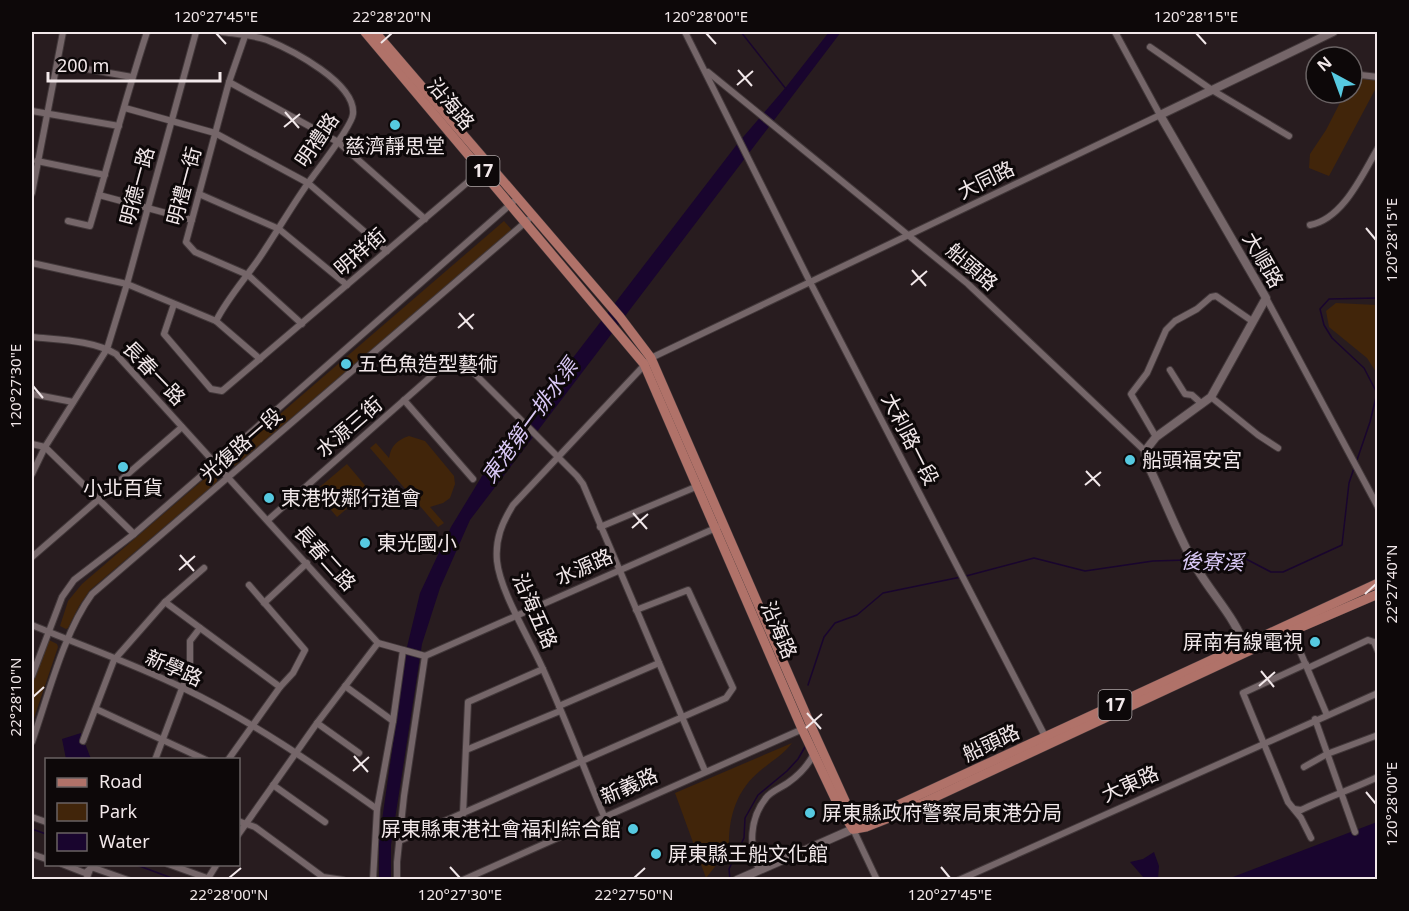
<svg xmlns="http://www.w3.org/2000/svg" width="1409" height="911" viewBox="0 0 1409 911" font-family="'Noto Sans','Noto Sans TC',sans-serif">
  <style>
    .green { fill: #41250a }
    .water { fill: #19052e }
    .lines { fill: none; stroke-linecap: round; stroke-linejoin: round }
    .stream { stroke: #19052e; stroke-width: 1.5 }
    .street-casing { stroke: #42383a; stroke-width: 8 }
    .secondary-casing { stroke: #42383a; stroke-width: 10 }
    .primary-casing { stroke: #42383a; stroke-width: 10 }
    .street { stroke: #756669; stroke-width: 6 }
    .secondary { stroke: #756669; stroke-width: 8 }
    .primary { stroke: #b07269; stroke-width: 9 }
    .ticks { fill: none; stroke: #f2e8ea; stroke-width: 2 }
    .poi-dot { fill: #56c9e0; stroke: #0d0809; stroke-width: 2 }
    .labels { text-anchor: middle; stroke-width: 6; stroke-linejoin: round; paint-order: stroke }
    .shield { fill: #0d0809; stroke: #ada5a6; stroke-width: 1.5 }
    .shield-label { font-size: 18px; font-weight: bold; fill: #f2e8ea }
    .street-label { font-size: 20px; fill: #f2e8ea; stroke: #0d0809 }
    .poi-label { font-size: 20px; fill: #f2e8ea; stroke: #0d0809; text-anchor: start }
    .water-label { font-size: 21px; font-style: italic; fill: #dac9f7; stroke: #0d0809 }
    .neatline { fill: none; stroke: #f2e8ea; stroke-width: 2 }
    .ticks-label { font-size: 15px; text-anchor: middle; fill: #f2e8ea }
  </style>
  <rect width="100%" height="100%" fill="#281c1f"/>
  <g class="green">
    <polygon points="1358,72 1372,75 1377,82 1377,86 1329,176 1309,168 1310,154 1326,130 1345,93 1352,93 1352,79"/>
    <polygon points="504,221 512,230 235,466 228,459"/>
    <polygon points="1336,303 1377,305 1377,394 1376,372 1367,358 1329,327 1326,311"/>
    <path d="M409,436L425,441L454,476L455,484L450,498L443,503L430,507L444,523L438,527L370,448L376,443L389,458C391,446 397,440 409,436Z"/>
    <polygon points="347,464 369,490 337,517 315,491"/>
    <polygon points="210,474 217,479 217,482 90,590 79,606 68,628 66,629 60,626 68,601 82,584"/>
    <path d="M49,640L57,644L58,647L32,724C32,695 31,665 49,640Z"/>
    <path d="M792,743C783,755 773,760 761,770C736,790 728,818 729,849L706,878L675,793Z"/>
  </g>
  <g class="water">
    <polygon points="829,32 841,32 470,520 440,588 422,644 391,845 391,879 379,880 379,841 407,647 420,593 451,527 482,476 738,143 786,87"/>
    <polygon points="81,733 91,759 66,759 62,739"/>
    <polygon points="1377,822 1377,879 1225,880"/>
    <polygon points="1154,852 1159,866 1158,879 1143,879 1144,878 1130,862 1143,859"/>
  </g>
  <g class="lines">
    <g class="stream">
      <polyline points="741,32 786,89"/>
      <polyline points="1357,460 1370,422 1377,393 1364,368 1332,338 1324,325 1320,309 1329,299 1378,298"/>
      <polyline points="1195,560 1246,559 1271,572 1283,572 1342,545 1349,483 1354,468"/>
      <polyline points="966,576 1034,558 1085,571 1153,561 1187,560"/>
      <polyline points="808,685 824,637 835,623 857,615 883,593 961,577"/>
      <polyline points="32,829 46,834"/>
      <polyline points="134,864 177,880"/>
      <polyline points="730,880 729,869 744,838 745,818 758,795 787,771 798,759 805,747"/>
    </g>
    <defs>
      <g id="street">
        <polyline points="685,32 810,282 1046,738"/>
        <polyline points="245,36 229,82 186,242 195,252 248,275 302,324"/>
        <polyline points="1150,47 1212,90 1289,136"/>
        <polyline points="58,64 132,77"/>
        <polyline points="708,72 968,284 1145,451"/>
        <polyline points="1352,74 1378,77"/>
        <polyline points="229,82 338,142 425,219"/>
        <polyline points="125,108 215,133 308,183 387,251"/>
        <polyline points="32,111 119,126"/>
        <polyline points="37,161 105,175"/>
        <polyline points="32,193 63,32"/>
        <polyline points="199,194 279,229 347,285"/>
        <polyline points="99,195 192,220"/>
        <path d="M68,221L90,226C109,161 126,96 147,32"/>
        <path d="M1310,225C1343,219 1362,175 1378,148"/>
        <polyline points="32,263 127,284 216,321 260,359"/>
        <polyline points="1266,298 1378,507"/>
        <polyline points="174,304 164,334 211,389 222,391 482,170"/>
        <path d="M216,321C227,299 244,280 258,260C276,234 292,205 311,179C319,168 352,126 353,114C356,83 292,50 267,40C253,35 236,34 222,32"/>
        <path d="M32,337C59,340 92,340 116,354L378,643L425,656L718,527"/>
        <polyline points="1170,370 1185,394 1192,395 1202,404"/>
        <polyline points="32,394 73,402"/>
        <polyline points="1211,397 1258,435 1278,448"/>
        <polyline points="404,400 473,479"/>
        <polyline points="1156,437 1131,394 1147,373 1166,330 1175,321 1197,309 1211,297 1216,296 1252,321"/>
        <polyline points="32,444 45,447 134,534"/>
        <polyline points="32,474 45,447 107,349 127,284 196,32"/>
        <polyline points="268,520 452,358 461,360 577,476 583,484 705,771"/>
        <polyline points="600,527 698,486"/>
        <polyline points="32,557 182,427"/>
        <polyline points="165,602 280,687"/>
        <polyline points="264,603 307,563"/>
        <path d="M32,625C82,646 134,664 183,688C252,721 315,765 377,809"/>
        <polyline points="1291,630 1327,715"/>
        <polyline points="1306,664 1243,693 1288,802 1301,818 1311,838"/>
        <polyline points="1308,668 1368,640 1374,642 1378,651"/>
        <polyline points="32,676 62,597 74,580 134,534 209,469 513,202"/>
        <polyline points="345,686 393,721"/>
        <polyline points="559,706 659,663"/>
        <polyline points="96,709 206,760"/>
        <polyline points="1315,719 1355,832"/>
        <polyline points="317,723 359,753"/>
        <polyline points="83,741 114,660 165,602 204,568"/>
        <path d="M32,742C48,696 64,632 92,594L528,220"/>
        <polyline points="466,750 560,711"/>
        <polyline points="155,760 190,667 190,641 200,628"/>
        <polyline points="228,760 280,687 293,673 305,650 249,585"/>
        <polyline points="1304,767 1327,754 1378,735"/>
        <polyline points="273,785 325,822"/>
        <path d="M1294,809L1301,810C1326,798 1352,789 1378,777"/>
        <polyline points="463,814 468,702 543,669"/>
        <path d="M604,816C583,766 564,715 542,667C529,638 500,591 497,561C495,539 502,523 513,505L651,358L1160,115L1115,32"/>
        <polyline points="32,817 46,822"/>
        <polyline points="238,821 255,827 323,877 343,880"/>
        <polyline points="853,829 877,880"/>
        <polyline points="238,835 317,723 378,643"/>
        <polyline points="399,841 726,698 733,688 688,590 636,610"/>
        <polyline points="32,854 46,859"/>
        <polyline points="62,864 85,873 91,868"/>
        <polyline points="168,864 207,878"/>
        <path d="M759,870C749,847 749,819 766,798C771,791 781,788 789,782C799,775 808,765 814,754"/>
        <polyline points="86,880 91,867 128,880"/>
        <polyline points="207,880 217,864"/>
        <polyline points="373,880 377,809 393,721 403,650"/>
        <polyline points="397,880 397,862 404,796 425,656"/>
        <polyline points="463,880 805,728"/>
        <polyline points="959,880 1378,693"/>
      </g>
      <g id="secondary">
        <path d="M1246,650C1237,619 1212,595 1196,567C1177,534 1164,497 1147,463L1145,451L1156,437L1211,397L1266,298L1160,115L1333,32"/>
        <polyline points="737,880 853,829"/>
      </g>
      <g id="primary">
        <polyline points="365,32 644,364 802,729 840,809 853,829"/>
        <polyline points="375,32 620,317 651,358 811,726 846,803 851,822"/>
        <polyline points="853,829 863,821 1378,583"/>
        <polyline points="855,829 866,827 899,814 1292,631 1378,594"/>
      </g>
    </defs>
    <use href="#street" class="street-casing"/>
    <use href="#secondary" class="secondary-casing"/>
    <use href="#primary" class="primary-casing"/>
    <use href="#street" class="street"/>
    <use href="#secondary" class="secondary"/>
    <use href="#primary" class="primary"/>
  </g>
  <path class="ticks" d="M216,33L226,44M706,33L716,44M1196,33L1206,44M381,43L392,33M738,70L752,86M737,85L753,71M285,112L299,128M284,127L300,114M1366,228L1376,240M912,270L926,286M911,285L927,271M459,313L473,329M458,328L474,314M33,386L43,398M1086,471L1100,486M1085,485L1101,472M633,513L647,529M632,528L648,514M180,555L194,571M179,570L195,556M1365,594L1376,584M1261,671L1274,687M1259,686L1275,672M33,697L44,687M807,713L821,729M806,728L822,714M354,756L368,772M353,771L369,757M1366,792L1376,804M450,867L460,878M941,867L950,878M229,878L241,868M634,878L645,868"/>
  <g class="poi-dot">
    <circle cx="395" cy="125" r="6"/>
    <circle cx="346" cy="364" r="6"/>
    <circle cx="1130" cy="460" r="6"/>
    <circle cx="123" cy="467" r="6"/>
    <circle cx="269" cy="498" r="6"/>
    <circle cx="365" cy="543" r="6"/>
    <circle cx="1315" cy="642" r="6"/>
    <circle cx="810" cy="813" r="6"/>
    <circle cx="633" cy="829" r="6"/>
    <circle cx="656" cy="854" r="6"/>
  </g>
  <g class="labels">
    <g class="shield">
      <rect x="466.5" y="156" width="33" height="30" rx="4.5"/>
      <rect x="1098.5" y="690" width="33" height="30" rx="4.5"/>
    </g>
    <g class="shield-label">
      <text x="483" y="177">17</text>
      <text x="1115" y="711">17</text>
    </g>
    <g class="street-label">
      <text transform="translate(451 104) rotate(50)" y="7">沿海路</text>
      <text transform="translate(317 140) rotate(-56)" y="7">明禮路</text>
      <text transform="translate(986 180) rotate(-26)" y="7">大同路</text>
      <text transform="translate(137 186) rotate(-75)" y="7">明德一路</text>
      <text transform="translate(184 186) rotate(-75)" y="7">明禮一街</text>
      <text transform="translate(360 252) rotate(-41)" y="7">明祥街</text>
      <text transform="translate(1263 260) rotate(60)" y="7">大順路</text>
      <text transform="translate(972 267) rotate(41)" y="7">船頭路</text>
      <text transform="translate(154 373) rotate(46)" y="7">長春一路</text>
      <text transform="translate(349 427) rotate(-41)" y="7">水源三街</text>
      <text transform="translate(910 439) rotate(63)" y="7">大利路一段</text>
      <text transform="translate(241 445) rotate(-41)" y="7">光復路一段</text>
      <text transform="translate(325 558) rotate(48)" y="7">長春二路</text>
      <text transform="translate(584 567) rotate(-24)" y="7">水源路</text>
      <text transform="translate(535 611) rotate(66)" y="7">沿海五路</text>
      <text transform="translate(779 630) rotate(67)" y="7">沿海路</text>
      <text transform="translate(174 668) rotate(24)" y="7">新學路</text>
      <text transform="translate(991 743) rotate(-25)" y="7">船頭路</text>
      <text transform="translate(1130 784) rotate(-24)" y="7">大東路</text>
      <text transform="translate(629 786) rotate(-24)" y="7">新義路</text>
    </g>
    <g class="poi-label">
      <text x="395" y="153" text-anchor="middle">慈濟靜思堂</text>
      <text x="358" y="371">五色魚造型藝術</text>
      <text x="1142" y="467">船頭福安宮</text>
      <text x="123" y="495" text-anchor="middle">小北百貨</text>
      <text x="281" y="505">東港牧鄰行道會</text>
      <text x="377" y="550">東光國小</text>
      <text x="1303" y="649" text-anchor="end">屏南有線電視</text>
      <text x="822" y="820">屏東縣政府警察局東港分局</text>
      <text x="621" y="836" text-anchor="end">屏東縣東港社會福利綜合館</text>
      <text x="668" y="861">屏東縣王船文化館</text>
    </g>
    <g class="water-label">
      <text transform="translate(530 421) rotate(-54)" y="7">東港第一排水渠</text>
      <text transform="translate(1212 562) rotate(2)" y="7">後寮溪</text>
    </g>
  </g>
  <rect width="1409" height="911" fill="none" stroke="#0d0809" stroke-width="66"/>
  <rect x="45" y="758" width="195" height="108" fill="#0d0809" stroke="#696263" stroke-width="1.5"/>
  <rect x="57" y="778" width="30" height="9" fill="#b07269" stroke="#696263" stroke-width="1.5"/>
  <text x="99" y="788" font-size="18" fill="#f2e8ea">Road</text>
  <rect x="57" y="803" width="30" height="18" fill="#41250a" stroke="#696263" stroke-width="1.5"/>
  <text x="99" y="818" font-size="18" fill="#f2e8ea">Park</text>
  <rect x="57" y="833" width="30" height="18" fill="#19052e" stroke="#696263" stroke-width="1.5"/>
  <text x="99" y="848" font-size="18" fill="#f2e8ea">Water</text>
  <g transform="translate(1334 75) rotate(319)"><circle r="28" fill="#0d0809" stroke="#696263" stroke-width="1.5"/>
  <path d="M0-4.5L10 22L0 15L-10 22Z" fill="#56c9e0"/>
  <text y="-9" font-size="16" font-weight="bold" text-anchor="middle" fill="#f2e8ea">N</text>
  </g>
  <path d="M48 72v9h172v-9" fill="none" stroke="#f2e8ea" stroke-width="3"/>
  <text x="57" y="72" font-size="18" fill="#f2e8ea" stroke="#0d0809" stroke-width="4.5" paint-order="stroke">200 m</text>
  <rect x="33" y="33" width="1343" height="845" class="neatline"/>
  <g class="ticks-label">
    <text x="216" y="22">120°27'45"E</text>
    <text x="392" y="22">22°28'20"N</text>
    <text x="706" y="22">120°28'00"E</text>
    <text x="1196" y="22">120°28'15"E</text>
    <text transform="translate(1392 240) rotate(-90)" y="5">120°28'15"E</text>
    <text transform="translate(16 386) rotate(-90)" y="5">120°27'30"E</text>
    <text transform="translate(1392 584) rotate(-90)" y="5">22°27'40"N</text>
    <text transform="translate(16 697) rotate(-90)" y="5">22°28'10"N</text>
    <text transform="translate(1392 804) rotate(-90)" y="5">120°28'00"E</text>
    <text x="229" y="900">22°28'00"N</text>
    <text x="460" y="900">120°27'30"E</text>
    <text x="634" y="900">22°27'50"N</text>
    <text x="950" y="900">120°27'45"E</text>
  </g>
</svg>
